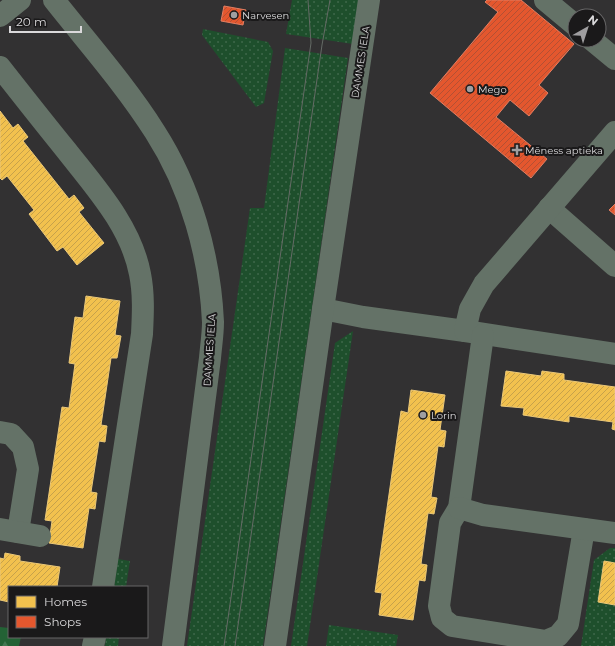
<svg xmlns="http://www.w3.org/2000/svg" width="615" height="646" viewBox="0 0 615 646" font-family="Montserrat,sans-serif">
  <style>
    .grass { fill: url(#grass-dots) }
    .forest { fill: url(#forest-firs) }
    .homes { fill: url(#homes-hatch); stroke: #ebc878 }
    .shops { fill: url(#shops-hatch); stroke: #e17e62 }
    .lines { fill: none; stroke-linecap: round; stroke-linejoin: round }
    .minor { stroke: #647267; stroke-width: 22 }
    .tram { stroke: #656b66; stroke-width: 1 }
    .poi-dot { fill: #9f9ea0; stroke: #1a191a; stroke-width: 1.5 }
    .labels { text-anchor: middle; stroke-width: 4; stroke-linejoin: round; paint-order: stroke }
    .poi-label { font-size: 10px; fill: #dad9db; stroke: #1a191a; text-anchor: start }
    .street-label { font-size: 10px; fill: #dad9db; stroke: #1a191a }
  </style>
  <defs>
    <pattern id="grass-dots" width="8" height="8" patternUnits="userSpaceOnUse"><rect width="8" height="8" fill="#1e4f2c"/><path d="M2 2h.1M6 6h.1" fill="none" stroke="#3e684a" stroke-width="1.8" stroke-linecap="round"/></pattern>
    <pattern id="forest-firs" width="22" height="20" patternUnits="userSpaceOnUse"><rect width="22" height="20" fill="#236235"/><path d="M5 1l3.5 6h-7zM16 11l3.5 6h-7z" fill="#427852"/></pattern>
    <pattern id="homes-hatch" width="6" height="6" patternUnits="userSpaceOnUse"><rect width="6" height="6" fill="#f2c14e"/><path d="M-1 1l2-2M0 6l6-6M5 7l2-2" fill="none" stroke="#c6a14b"/></pattern>
    <pattern id="shops-hatch" width="6" height="6" patternUnits="userSpaceOnUse"><rect width="6" height="6" fill="#e4572e"/><path d="M-1 1l2-2M0 6l6-6M5 7l2-2" fill="none" stroke="#b35034"/></pattern>
  </defs>
  <rect width="100%" height="100%" fill="#323132"/>
  <g class="grass">
    <polygon points="292,0 359,0 353,44 286,34"/>
    <polygon points="203,29 268,42 273,51 264,103 256,107 202,35"/>
    <polygon points="285,48 348,58 263,646 187,646 250,208 264,208"/>
    <polygon points="353,331 307,646 291,646 335,343"/>
    <polygon points="610,548 615,548 615,563 604,561 598,602 615,605 615,646 581,646 594,560"/>
    <polygon points="118,559 130,561 126,587 114,587"/>
    <polygon points="329,625 398,635 396,646 326,646"/>
    <polygon points="106,637 119,637 118,646 105,646"/>
  </g>
  <polygon class="forest" points="0,627 9,628 9,637 21,637 19,646 0,646"/>
  <g class="homes">
    <polygon points="0,111 13,128 18,124 28,137 23,141 69,199 74,195 84,208 79,212 104,243 77,265 63,247 57,251 29,214 34,210 7,176 2,180 0,178"/>
    <polygon points="86,296 120,301 115,335 121,336 117,358 111,358 101,425 107,426 105,442 99,441 91,492 97,493 95,509 89,508 83,548 49,543 52,521 45,520 62,407 69,408 75,364 69,363 75,317 83,318"/>
    <polygon points="506,371 541,376 542,371 564,374 564,380 615,387 615,430 612,429 613,422 569,416 569,422 523,415 524,408 501,406"/>
    <polygon points="411,390 445,395 440,430 446,431 444,447 438,446 431,497 437,498 434,514 428,513 421,564 427,565 425,581 419,580 413,620 379,615 382,593 375,592 401,411 408,413"/>
    <polygon points="5,553 20,556 20,561 60,567 57,587 9,587 9,602 0,600 0,558 4,559"/>
    <polygon points="604,561 615,563 615,605 598,602"/>
  </g>
  <g class="shops">
    <polygon points="487,0 521,0 574,44 539,85 548,93 529,116 510,100 496,117 547,159 531,178 430,93 498,12 485,2"/>
    <polygon points="224,6 246,10 243,25 221,21"/>
    <polygon points="615,204 615,215 609,210"/>
  </g>
  <g class="lines">
    <g class="minor">
      <path d="M54,0C88,43 126,86 155,132C191,188 210,257 213,322C213,334 211,346 210,358L173,646"/>
      <polyline points="545,0 575,25"/>
      <polyline points="0,16 20,0"/>
      <polyline points="592,40 615,59"/>
      <path d="M0,67C22,95 44,123 66,150C95,187 131,226 140,274C144,294 143,314 142,334L103,587"/>
      <polyline points="549,208 615,266"/>
      <polyline points="323,309 363,317 465,331 615,354"/>
      <polyline points="465,331 470,309 484,284 615,132"/>
      <polyline points="483,335 459,508 450,523 439,606 442,618 452,626 546,641 558,636 568,624 584,529"/>
      <polyline points="0,432 11,434 23,447 28,469 18,532"/>
      <polyline points="459,508 483,515 615,533"/>
      <polyline points="0,529 40,536"/>
      <polyline points="93,646 95,637"/>
      <polyline points="275,646 323,309 369,0"/>
    </g>
    <g class="tram">
      <polyline points="224,646 311,43 308,0"/>
      <polyline points="235,646 322,45 330,0"/>
    </g>
  </g>
  <g class="poi-dot">
    <circle cx="234" cy="15" r="4"/>
    <circle cx="470" cy="89" r="4"/>
    <path d="M515 144h4v4h4v4h-4v4h-4v-4h-4v-4h4z"/>
    <circle cx="423" cy="415" r="4"/>
  </g>
  <g class="labels">
    <g class="poi-label">
      <text x="242" y="19">Narvesen</text>
      <text x="478" y="93">Mego</text>
      <text x="525" y="154">Mēness aptieka</text>
      <text x="431" y="419">Lorin</text>
    </g>
    <g class="street-label">
      <text transform="translate(360 62) rotate(-81)" y="4">DAMMES IELA</text>
      <text transform="translate(209 350) rotate(-86)" y="4">DAMMES IELA</text>
    </g>
  </g>
  <rect x="8" y="586" width="140" height="52" fill="#1a191a" stroke="#676667"/>
  <rect x="16" y="596" width="20" height="12" fill="#f2c14e" stroke="#676667"/>
  <text x="44" y="606" font-size="12" fill="#dad9db">Homes</text>
  <rect x="16" y="616" width="20" height="12" fill="#e4572e" stroke="#676667"/>
  <text x="44" y="626" font-size="12" fill="#dad9db">Shops</text>
  <g transform="translate(587 28) rotate(39)"><circle r="19" fill="#1a191a" stroke="#676667"/>
  <path d="M0-3L7 15L0 10L-7 15Z" fill="#9f9ea0"/>
  <text y="-6" font-size="11" font-weight="bold" text-anchor="middle" fill="#dad9db">N</text>
  </g>
  <path d="M10 26v6h71v-6" fill="none" stroke="#dad9db" stroke-width="2"/>
  <text x="16" y="26" font-size="12" fill="#dad9db" stroke="#1a191a" stroke-width="3" paint-order="stroke">20 m</text>
</svg>
